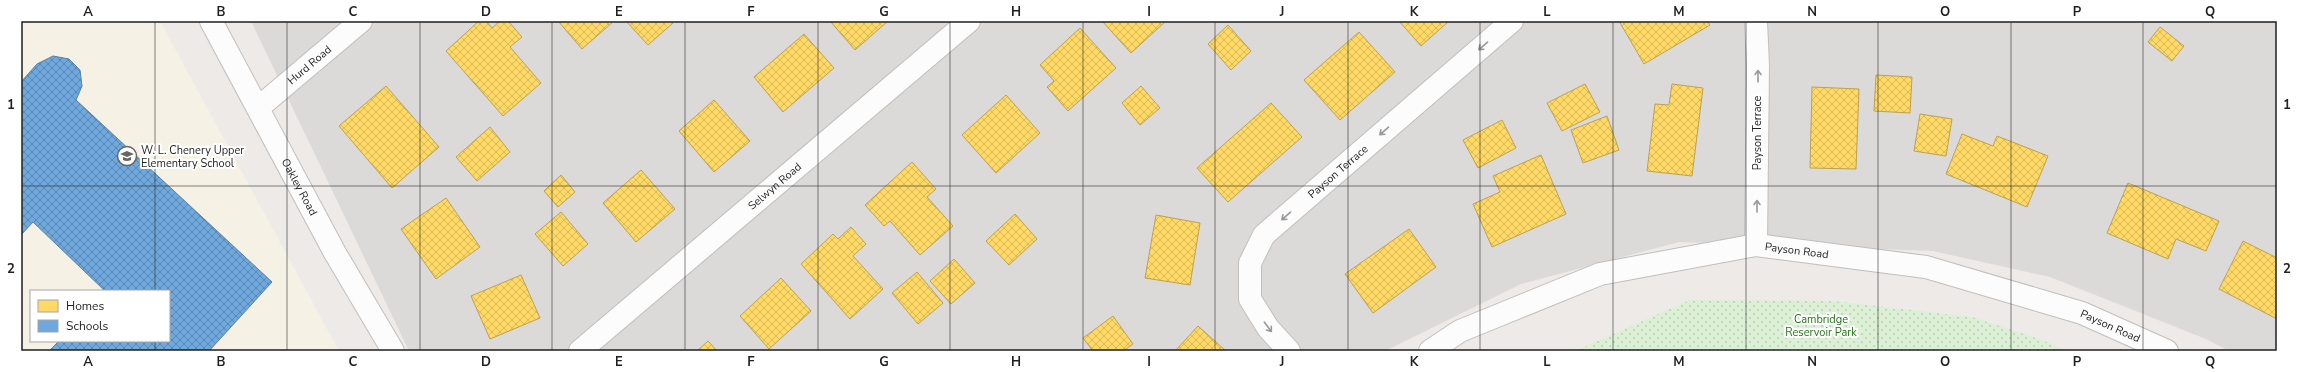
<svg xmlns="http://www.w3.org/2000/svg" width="2298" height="372" viewBox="0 0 2298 372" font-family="'Nunito Sans',sans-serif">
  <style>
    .residential { fill: #dcdad9 }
    .education { fill: #f5f1e5; fill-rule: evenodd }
    .park { fill: url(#park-dots) }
    .homes { fill: url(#homes-cross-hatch); stroke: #bca151 }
    .schools { fill: url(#schools-cross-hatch); stroke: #577fa3 }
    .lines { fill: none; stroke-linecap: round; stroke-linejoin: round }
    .minor-casing { stroke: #c0bfbe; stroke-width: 24 }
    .minor { stroke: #fcfcfc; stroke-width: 22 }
    .oneway { stroke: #999 }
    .grid { fill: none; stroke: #1f1f1f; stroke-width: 1; stroke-opacity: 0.55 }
    .labels { text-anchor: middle; stroke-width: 4; stroke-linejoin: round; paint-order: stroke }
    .street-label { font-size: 11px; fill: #1f1f1f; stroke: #fff }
    .poi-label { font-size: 11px; fill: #1f1f1f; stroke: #fff; text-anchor: start }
    .park-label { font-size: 11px; fill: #257416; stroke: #fff }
    .neatline { fill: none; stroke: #1f1f1f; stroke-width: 1.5 }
    .grid-label { font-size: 13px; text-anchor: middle; font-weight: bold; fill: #1f1f1f }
  </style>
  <defs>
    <pattern id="park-dots" width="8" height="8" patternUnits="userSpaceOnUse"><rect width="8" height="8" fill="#dcf0d6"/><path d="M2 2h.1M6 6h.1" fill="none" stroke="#bccdb7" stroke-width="1.8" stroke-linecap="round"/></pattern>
    <pattern id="homes-cross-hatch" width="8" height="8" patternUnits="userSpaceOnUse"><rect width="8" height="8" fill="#ffd966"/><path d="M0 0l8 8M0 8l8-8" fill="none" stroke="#daba58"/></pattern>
    <pattern id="schools-cross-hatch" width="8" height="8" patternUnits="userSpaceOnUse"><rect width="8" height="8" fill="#6fa8dc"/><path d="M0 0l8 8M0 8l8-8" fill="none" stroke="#5b88b2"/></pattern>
  </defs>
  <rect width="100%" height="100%" fill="#edeae8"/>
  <polygon class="residential" points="251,21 2277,21 2277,351 2229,351 2206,339 2050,277 1933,251 1679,242 1521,284 1385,351 409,351"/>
  <path class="education" d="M21,21H160L339,351H21ZM31,291H169V341H31Z"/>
  <polygon class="park" points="1690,300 1834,301 1972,317 2042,340 2066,351 1575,351"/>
  <g class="homes">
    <polygon points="479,21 486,21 492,28 500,21 508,21 522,37 510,47 541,83 503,116 446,51"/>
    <polygon points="558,21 614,21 582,49"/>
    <polygon points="626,21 671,21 673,23 648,45"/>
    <polygon points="830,21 888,21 855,50"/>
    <polygon points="1102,21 1166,21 1131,53"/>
    <polygon points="1399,21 1449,21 1421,46"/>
    <polygon points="1619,21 1707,21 1710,25 1644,64"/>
    <polygon points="1228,25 1251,51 1231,70 1208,44"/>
    <polygon points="2160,27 2184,46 2172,61 2148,42"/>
    <polygon points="1080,28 1116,68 1068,111 1047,87 1054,81 1040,65"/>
    <polygon points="1359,32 1395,72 1340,120 1304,80"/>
    <polygon points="804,34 834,68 783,112 754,77"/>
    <polygon points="1876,75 1912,77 1910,113 1874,111"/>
    <polygon points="1585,84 1600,112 1562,131 1547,103"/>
    <polygon points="1672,84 1703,88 1692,176 1647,171 1655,104 1669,105"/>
    <polygon points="386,86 439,147 392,188 339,126"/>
    <polygon points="1141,86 1160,108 1140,125 1122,103"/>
    <polygon points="1812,87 1859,89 1856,169 1810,168"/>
    <polygon points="1006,95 1040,133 996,173 962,135"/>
    <polygon points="714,100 750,141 714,172 679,131"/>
    <polygon points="1271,103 1302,137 1228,202 1197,168"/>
    <polygon points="1920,114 1952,119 1946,156 1914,151"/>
    <polygon points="1607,116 1619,150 1583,163 1571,130"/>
    <polygon points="1502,120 1516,148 1478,168 1463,140"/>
    <polygon points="490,127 510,152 477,181 456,157"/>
    <polygon points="1962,134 1993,146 1997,136 2048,156 2027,207 1946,174"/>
    <polygon points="1541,155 1566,214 1492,247 1473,204 1500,192 1493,176"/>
    <polygon points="912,162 936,189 927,197 953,226 920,255 890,221 884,226 865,205"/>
    <polygon points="641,170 675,209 636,242 603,203"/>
    <polygon points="561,175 575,192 558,207 544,191"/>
    <polygon points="2128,183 2219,221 2206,251 2176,239 2168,259 2107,233"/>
    <polygon points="446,198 480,247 436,279 401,229"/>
    <polygon points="561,212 588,244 563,266 535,234"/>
    <polygon points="1015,214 1037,239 1009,265 986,241"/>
    <polygon points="1156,215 1200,223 1190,285 1145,278"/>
    <polygon points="851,227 866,244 853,256 883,289 850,319 801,264 833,234 838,239"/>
    <polygon points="1409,229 1436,267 1373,313 1345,274"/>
    <polygon points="2243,241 2277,258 2277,319 2219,289"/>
    <polygon points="954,259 975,283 951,304 930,281"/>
    <polygon points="917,272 943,303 918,324 892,293"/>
    <polygon points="521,275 540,318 490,339 471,296"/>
    <polygon points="781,278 811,311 769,349 740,316"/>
    <polygon points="1113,316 1133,344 1123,351 1093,351 1083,338"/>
    <polygon points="1198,326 1226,351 1175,351"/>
    <polygon points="708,341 717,351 697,351"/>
  </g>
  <polygon class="schools" points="53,56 69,59 80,70 82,86 76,100 272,282 209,351 49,351 59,341 169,341 169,291 105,291 33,222 21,235 21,82 37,64"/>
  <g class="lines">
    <defs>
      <g id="minor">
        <path id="s1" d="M211,21L335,253L393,351"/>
        <polyline points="1756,21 1758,66 1756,245"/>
        <path id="s2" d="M258,108L361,21"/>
        <path id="s3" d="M580,351L969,21"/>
        <path id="s4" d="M1289,351L1268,328L1250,299V263L1264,235L1512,21"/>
        <path id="s5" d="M1430,351L1460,331L1600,274L1756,245L1926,267L2082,313L2167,351"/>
      </g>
    </defs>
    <use href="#minor" class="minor-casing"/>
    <use href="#minor" class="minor"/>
  </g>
  <defs><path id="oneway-shaft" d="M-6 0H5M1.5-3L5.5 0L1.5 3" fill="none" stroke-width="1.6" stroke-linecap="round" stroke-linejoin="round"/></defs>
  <g class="oneway">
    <use href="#oneway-shaft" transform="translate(1483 46) rotate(139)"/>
    <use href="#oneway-shaft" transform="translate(1758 76) rotate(-90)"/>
    <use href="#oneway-shaft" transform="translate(1384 131) rotate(139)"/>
    <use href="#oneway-shaft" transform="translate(1757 206) rotate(-90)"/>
    <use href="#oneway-shaft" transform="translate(1286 216) rotate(139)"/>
    <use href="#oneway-shaft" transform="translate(1268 327) rotate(53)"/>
  </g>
  <path class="grid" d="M155,21V291M287,21V351M420,21V351M552,21V351M685,21V351M818,21V351M950,21V351M1083,21V351M1215,21V351M1348,21V351M1480,21V351M1613,21V351M1746,21V351M1878,21V351M2011,21V351M2143,21V351M21,186H2277M155,341V351"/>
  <defs>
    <symbol id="school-ring" viewBox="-11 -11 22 22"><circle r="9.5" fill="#fff" stroke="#676665" stroke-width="1.5"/><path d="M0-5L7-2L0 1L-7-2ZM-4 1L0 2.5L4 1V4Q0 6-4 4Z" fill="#676665"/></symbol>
  </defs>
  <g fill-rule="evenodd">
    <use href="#school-ring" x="116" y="145" width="22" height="22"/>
  </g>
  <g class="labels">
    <g class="street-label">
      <text dy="4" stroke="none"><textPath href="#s2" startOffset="67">Hurd Road</textPath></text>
      <text transform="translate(1757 133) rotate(-90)" y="4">Payson Terrace</text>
      <text dy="4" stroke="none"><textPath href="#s4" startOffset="230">Payson Terrace</textPath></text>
      <text dy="4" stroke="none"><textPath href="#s3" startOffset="255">Selwyn Road</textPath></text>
      <text dy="4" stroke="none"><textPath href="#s1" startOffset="188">Oakley Road</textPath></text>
      <text dy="4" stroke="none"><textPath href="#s5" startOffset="387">Payson Road</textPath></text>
      <text dy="4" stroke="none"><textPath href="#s5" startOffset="711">Payson Road</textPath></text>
    </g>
    <g class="poi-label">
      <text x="141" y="154">W. L. Chenery Upper<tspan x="141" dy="13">Elementary School</tspan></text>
    </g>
    <g class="park-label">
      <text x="1821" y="323">Cambridge<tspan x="1821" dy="13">Reservoir Park</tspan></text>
    </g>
  </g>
  <rect width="2298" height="372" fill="none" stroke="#ffffff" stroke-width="44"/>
  <rect x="30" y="290" width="140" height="52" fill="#ffffff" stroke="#a5a5a5"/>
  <rect x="38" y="300" width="20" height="12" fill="#ffd966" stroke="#a5a5a5"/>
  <text x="66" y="310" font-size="12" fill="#1f1f1f">Homes</text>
  <rect x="38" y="320" width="20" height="12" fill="#6fa8dc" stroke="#a5a5a5"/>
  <text x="66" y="330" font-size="12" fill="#1f1f1f">Schools</text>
  <rect x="22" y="22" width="2254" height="328" class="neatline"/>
  <g class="grid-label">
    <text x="88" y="16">A</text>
    <text x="221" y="16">B</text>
    <text x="353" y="16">C</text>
    <text x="486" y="16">D</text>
    <text x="619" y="16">E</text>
    <text x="751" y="16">F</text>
    <text x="884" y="16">G</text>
    <text x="1016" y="16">H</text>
    <text x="1149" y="16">I</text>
    <text x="1282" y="16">J</text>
    <text x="1414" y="16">K</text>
    <text x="1547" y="16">L</text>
    <text x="1679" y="16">M</text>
    <text x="1812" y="16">N</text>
    <text x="1945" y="16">O</text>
    <text x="2077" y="16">P</text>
    <text x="2210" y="16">Q</text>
    <text x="11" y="109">1</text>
    <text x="2287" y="109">1</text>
    <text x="11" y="273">2</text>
    <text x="2287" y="273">2</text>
    <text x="88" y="366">A</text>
    <text x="221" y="366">B</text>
    <text x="353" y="366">C</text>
    <text x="486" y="366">D</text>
    <text x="619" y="366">E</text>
    <text x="751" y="366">F</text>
    <text x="884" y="366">G</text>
    <text x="1016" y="366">H</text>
    <text x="1149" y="366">I</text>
    <text x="1282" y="366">J</text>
    <text x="1414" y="366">K</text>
    <text x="1547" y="366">L</text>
    <text x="1679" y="366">M</text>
    <text x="1812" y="366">N</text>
    <text x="1945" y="366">O</text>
    <text x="2077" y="366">P</text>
    <text x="2210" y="366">Q</text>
  </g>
</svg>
